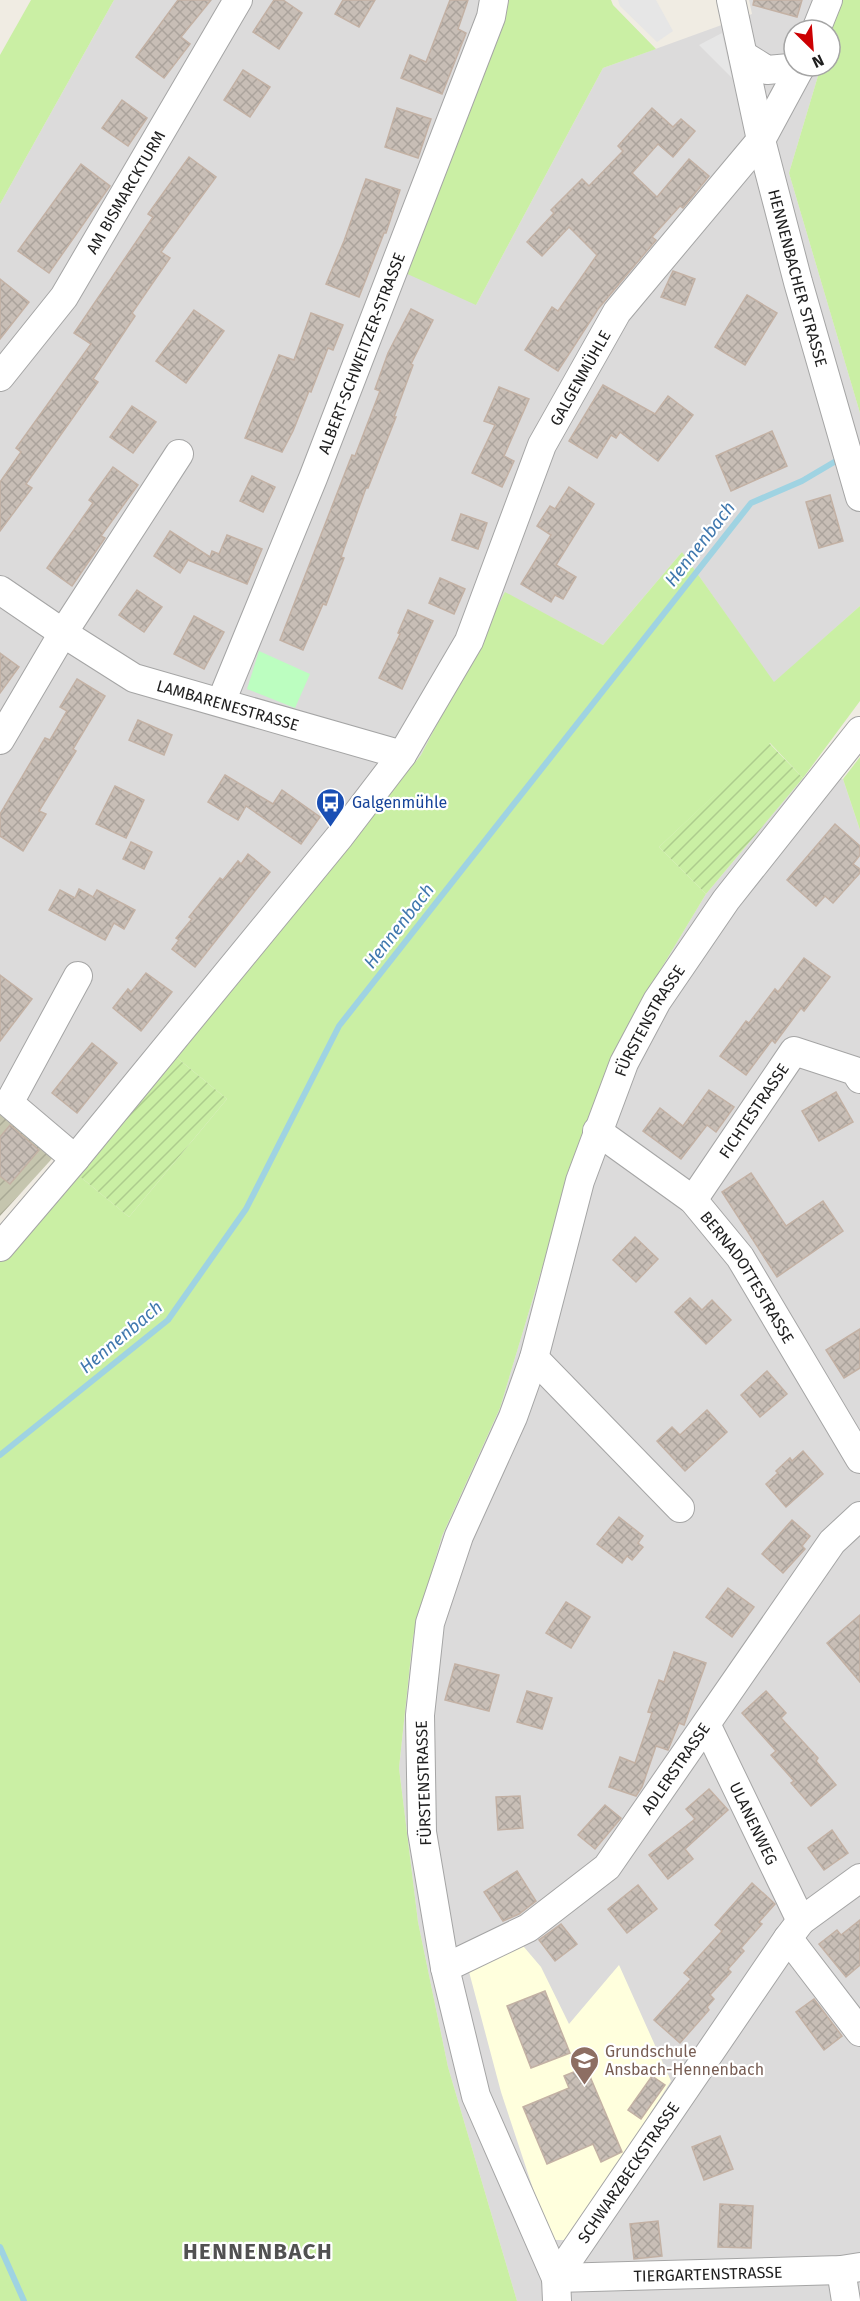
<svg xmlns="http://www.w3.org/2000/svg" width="860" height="2301" viewBox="0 0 860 2301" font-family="'Fira Sans',sans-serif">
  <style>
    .residential { fill: #dcdbdb }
    .education { fill: #ffd }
    .construction { fill: url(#construction-furrows) }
    .grass { fill: #caefa4 }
    .park { fill: #bcfec0 }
    .garden { fill: url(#garden-furrows) }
    .parking { fill: #e6e6e6 }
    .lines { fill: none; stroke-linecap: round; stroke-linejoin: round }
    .stream { stroke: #9fd3e2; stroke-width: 6 }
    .building { fill: url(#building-cross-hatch); stroke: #c3b1a4; stroke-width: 1.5 }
    .minor-casing { stroke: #a5a5a5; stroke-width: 30 }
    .minor { stroke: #fff; stroke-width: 28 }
    .labels { text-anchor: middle; stroke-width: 4.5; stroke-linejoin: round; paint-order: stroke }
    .street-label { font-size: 16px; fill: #1e1e1e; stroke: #fff }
    .transit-label { font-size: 16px; fill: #164399; stroke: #fff; text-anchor: start }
    .education-label { font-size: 16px; fill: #785e54; stroke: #fff; text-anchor: start }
    .water-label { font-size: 18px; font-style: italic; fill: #4078ae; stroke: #fff }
    .district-label { font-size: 22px; font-weight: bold; letter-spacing: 1.5px; fill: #515151; stroke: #fff }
  </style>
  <defs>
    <pattern id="construction-furrows" width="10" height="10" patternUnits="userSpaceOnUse" patternTransform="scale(1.5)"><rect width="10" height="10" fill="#c5c5ae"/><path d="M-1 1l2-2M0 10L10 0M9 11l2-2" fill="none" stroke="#a9a995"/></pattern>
    <pattern id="garden-furrows" width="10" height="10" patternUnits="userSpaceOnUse" patternTransform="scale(1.5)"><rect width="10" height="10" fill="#caefa4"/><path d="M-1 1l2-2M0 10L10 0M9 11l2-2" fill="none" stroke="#adcc8d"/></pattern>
    <pattern id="building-cross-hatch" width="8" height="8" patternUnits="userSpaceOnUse" patternTransform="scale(1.5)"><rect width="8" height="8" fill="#c8beb6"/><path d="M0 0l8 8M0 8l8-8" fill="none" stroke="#aba39c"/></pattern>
  </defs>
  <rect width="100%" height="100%" fill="#f0ece3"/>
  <g class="residential">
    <polygon points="114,0 488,0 476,305 603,68 752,14 749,0 840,0 830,34 830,30 794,30 794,66 821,66 789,173 860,413 860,606 774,683 682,552 603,645 505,593 421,755 78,1175 0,1109 0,204"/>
    <polygon points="803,778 843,779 860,830 860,2301 517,2301 448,2067 418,1922 399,1768 413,1637 442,1536 500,1408 585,1125 641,1002 706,894"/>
  </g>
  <polygon class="education" points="518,1940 541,1967 569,2024 619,1965 671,2081 575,2231 567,2240 554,2240 547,2231 501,2092 468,1968"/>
  <polygon class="construction" points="0,1109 58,1152 0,1216"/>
  <g class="grass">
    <polygon points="31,0 114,0 0,204 0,55"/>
    <polygon points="509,0 611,0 613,5 656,49 603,68 476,305 403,272 501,29"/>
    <polygon points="840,0 860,0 860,413 789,173 821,66 830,66 830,34"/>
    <polygon points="682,552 774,682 860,606 860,701 803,778 770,743 659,847 706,894 641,1002 585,1125 500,1408 442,1536 413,1637 399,1768 418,1922 448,2067 517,2301 0,2301 0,1261 78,1175 129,1217 227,1099 176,1057 421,755 505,592 603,645"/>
    <polygon points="860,757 860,830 843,779"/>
  </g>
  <polygon class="park" points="259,651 310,674 295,708 247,689"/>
  <g class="garden">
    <polygon points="769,743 803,778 706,894 659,847"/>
    <polygon points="176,1057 227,1099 129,1217 78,1175"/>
  </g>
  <g class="parking">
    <polygon points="618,0 656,0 673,31 657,42 620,6"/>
    <polygon points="722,33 732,78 699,45"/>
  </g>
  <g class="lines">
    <g class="stream">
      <polyline points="0,1455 168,1320 246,1209 339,1026 751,503 802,481 841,458"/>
      <polyline points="0,2247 24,2301"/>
    </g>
  </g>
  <g class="building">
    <polygon points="178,0 211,0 181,37 190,44 164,78 136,57"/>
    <polygon points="274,0 283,0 302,13 279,49 253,32"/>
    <polygon points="343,0 375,0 359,27 335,14"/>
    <polygon points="450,0 468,0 458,29 466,33 442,94 401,78 410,55 426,62"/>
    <polygon points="754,0 802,0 797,17 753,5"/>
    <polygon points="243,70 270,87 250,117 224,100"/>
    <polygon points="122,100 147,118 128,146 102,128"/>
    <polygon points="397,108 431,119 418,158 385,147"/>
    <polygon points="652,108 673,127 681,119 695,131 673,157 658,144 632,173 657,197 689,159 709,176 683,208 680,206 652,237 656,240 598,309 558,371 525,350 552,307 558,311 597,255 569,227 542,256 527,242 554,213 551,210 582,179 589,186 623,151 618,146"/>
    <polygon points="189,157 216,177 161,252 170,258 132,313 135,316 93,379 98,382 26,484 32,488 0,531 0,482 21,452 16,448 91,344 74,333 153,217 148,214"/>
    <polygon points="81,164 110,186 49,273 18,251"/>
    <polygon points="366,179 400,190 386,233 384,233 359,297 326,284 344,241"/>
    <polygon points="673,271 695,279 685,305 661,297"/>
    <polygon points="0,279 29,302 0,339"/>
    <polygon points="747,295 777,313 745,365 715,347"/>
    <polygon points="411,309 433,320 411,364 413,365 394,417 396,417 368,488 366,488 341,557 344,558 326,605 323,604 303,650 280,640 352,455 355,456 380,391 375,389 388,353"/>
    <polygon points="194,310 224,331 186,383 156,361"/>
    <polygon points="311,313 343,325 333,350 328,348 311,392 309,391 293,431 282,452 245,438 279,355 294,360"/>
    <polygon points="603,385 655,414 668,396 693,415 658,461 620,432 616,438 611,435 597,458 569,441"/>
    <polygon points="499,387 529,399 504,456 514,461 502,487 472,473 495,425 484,421"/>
    <polygon points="132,406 156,422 133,453 110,437"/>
    <polygon points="772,431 787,466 731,491 716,456"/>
    <polygon points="113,467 138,485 101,536 105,538 72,586 47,568 93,503 89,500"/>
    <polygon points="252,476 275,487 263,512 240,501"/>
    <polygon points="569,487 594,504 556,565 576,577 563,599 555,595 551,602 521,584 551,535 537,526 550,506 555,509"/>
    <polygon points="830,495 843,541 819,548 806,502"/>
    <polygon points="461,514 487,523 478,549 452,540"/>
    <polygon points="170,531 210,557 212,551 219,554 227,535 262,549 247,584 188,560 180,573 154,556"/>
    <polygon points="440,578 465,589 454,614 429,603"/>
    <polygon points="137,590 162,607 144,632 119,615"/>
    <polygon points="408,610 433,621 402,689 379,678 400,634 398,633"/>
    <polygon points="194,616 224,632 204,669 174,654"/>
    <polygon points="0,653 19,667 0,693"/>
    <polygon points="77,679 105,696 73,749 76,751 39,811 46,814 23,851 0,836 0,814 45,738 50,740 67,711 60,707"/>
    <polygon points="138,720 172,735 164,755 129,740"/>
    <polygon points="225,775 273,804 282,790 320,817 301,844 246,806 238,820 208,802"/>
    <polygon points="115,786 144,800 126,838 96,824"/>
    <polygon points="835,824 860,846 860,855 853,864 860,869 860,873 833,903 825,896 816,906 787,880"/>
    <polygon points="131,842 152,852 144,869 123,859"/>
    <polygon points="248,854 270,872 195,967 172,949 179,940 176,938 192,919 189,917 220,878 223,880 238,861 241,864"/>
    <polygon points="79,889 93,897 97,890 135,910 124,929 114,923 105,940 49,910 60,890 75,898"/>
    <polygon points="804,958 830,977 804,1011 801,1008 775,1043 772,1040 746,1075 720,1056 746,1021 749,1023 775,989 778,992"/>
    <polygon points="146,973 172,992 141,1031 113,1008 128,989 131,992"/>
    <polygon points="0,975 32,999 0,1041"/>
    <polygon points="92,1043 117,1063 77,1113 52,1093"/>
    <polygon points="709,1090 734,1107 716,1132 707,1125 681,1159 643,1131 660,1108 683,1126"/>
    <polygon points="836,1092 853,1122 819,1141 802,1111"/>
    <polygon points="10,1125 39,1150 10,1184 0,1176 0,1137"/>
    <polygon points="751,1173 786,1226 823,1201 843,1231 777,1277 722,1192"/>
    <polygon points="635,1237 658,1259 636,1282 613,1260"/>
    <polygon points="690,1298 702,1310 712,1300 731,1320 706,1344 675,1312"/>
    <polygon points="860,1329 860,1368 844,1378 826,1350"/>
    <polygon points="767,1371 787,1394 760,1417 741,1395"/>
    <polygon points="707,1410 727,1432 685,1471 657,1441 672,1427 680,1435"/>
    <polygon points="803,1451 823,1474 786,1507 766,1484 778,1473 776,1471 790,1458 792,1461"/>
    <polygon points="619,1517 643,1536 638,1543 643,1547 632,1560 627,1556 622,1563 597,1544"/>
    <polygon points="792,1520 810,1536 802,1546 805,1549 783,1573 762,1554"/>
    <polygon points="728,1588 754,1607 732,1637 706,1617"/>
    <polygon points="566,1602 590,1617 571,1648 546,1633"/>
    <polygon points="860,1615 860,1682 827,1643"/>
    <polygon points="674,1652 706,1663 684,1725 679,1723 668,1750 656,1746 642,1787 636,1796 609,1787 620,1757 635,1763 652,1713 648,1712 659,1680 664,1682"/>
    <polygon points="455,1664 499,1675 489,1711 445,1700"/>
    <polygon points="527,1691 552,1698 542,1729 517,1722"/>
    <polygon points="766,1691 786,1713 781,1718 818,1758 816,1761 836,1785 811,1806 791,1783 794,1781 771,1755 776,1751 742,1713"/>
    <polygon points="709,1789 728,1810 685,1849 693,1859 668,1879 649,1855 695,1819 686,1809"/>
    <polygon points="520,1796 523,1828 498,1830 496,1797"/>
    <polygon points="605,1805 621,1818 595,1849 578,1835"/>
    <polygon points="832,1830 848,1853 824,1870 808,1848"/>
    <polygon points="517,1871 536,1901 519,1914 503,1921 484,1892"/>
    <polygon points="752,1883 775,1904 759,1922 762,1924 741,1948 744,1951 728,1969 731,1972 710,1995 714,1999 707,2007 709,2010 680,2043 654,2020 691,1979 684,1973 722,1931 715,1925"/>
    <polygon points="638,1885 657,1909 627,1933 608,1909"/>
    <polygon points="860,1920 860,1965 846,1977 819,1944 837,1930 841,1935"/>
    <polygon points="561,1924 577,1944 555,1961 539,1940"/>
    <polygon points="545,1991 570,2053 531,2068 507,2006"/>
    <polygon points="814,1999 842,2036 824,2050 796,2012"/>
    <polygon points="586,2067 622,2152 601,2162 593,2144 547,2164 523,2107 569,2088 564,2076"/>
    <polygon points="652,2076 665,2085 641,2119 628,2110"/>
    <polygon points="720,2136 733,2169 704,2180 692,2147"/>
    <polygon points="720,2204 753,2206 751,2248 718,2247"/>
    <polygon points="658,2221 662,2256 634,2259 630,2224"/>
  </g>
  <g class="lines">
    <defs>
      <g id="minor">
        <path id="s1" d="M731,0L761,140L798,282L860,497"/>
        <polyline points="816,30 828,0"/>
        <polyline points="743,55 767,70 801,67"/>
        <path id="s2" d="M0,377L64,297L238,0"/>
        <path id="s3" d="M0,590L63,633L134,678L402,755"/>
        <path id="s4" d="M221,702L313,478L491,17L494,0"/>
        <polyline points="0,740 63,633 179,454"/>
        <path id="s5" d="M597,1131L693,1200L740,1257L860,1459"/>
        <polyline points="75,1159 9,1103 78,976"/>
        <path id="s6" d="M693,1200L794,1051L855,1071L860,1079"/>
        <path id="s7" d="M0,1247L75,1159L340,836L402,755L469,641L542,445L617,312L761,140L801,66"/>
        <polyline points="534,1358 680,1508"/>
        <path id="s8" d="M707,1726L801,1921"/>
        <polyline points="788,1938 860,2032"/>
        <path id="s9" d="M445,1968L528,1928L607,1867L832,1542L860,1516"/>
        <polyline points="841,2270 846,2301"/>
        <path id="s10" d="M556,2278L788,1938L801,1921L860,1878"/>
        <path id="s11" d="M556,2278L841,2270L860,2267"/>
        <path id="s12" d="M557,2301L556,2278L476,2096L445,1968L422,1832L420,1715L430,1623L459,1536L513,1417L534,1358L580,1181L624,1063L657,1001L726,900L860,731"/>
      </g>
    </defs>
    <use href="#minor" class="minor-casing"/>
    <use href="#minor" class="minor"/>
  </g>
  <defs>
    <symbol id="bus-pin" viewBox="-11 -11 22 30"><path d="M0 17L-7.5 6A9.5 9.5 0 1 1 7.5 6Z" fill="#1a4fb4" stroke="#fff"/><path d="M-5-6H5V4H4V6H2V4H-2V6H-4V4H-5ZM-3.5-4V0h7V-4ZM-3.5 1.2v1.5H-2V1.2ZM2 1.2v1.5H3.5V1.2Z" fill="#fff"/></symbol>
    <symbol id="school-pin" viewBox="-11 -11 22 30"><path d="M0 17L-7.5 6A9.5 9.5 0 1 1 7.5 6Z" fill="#8d6e63" stroke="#fff"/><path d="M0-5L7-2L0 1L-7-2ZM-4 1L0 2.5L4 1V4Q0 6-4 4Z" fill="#fff"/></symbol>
  </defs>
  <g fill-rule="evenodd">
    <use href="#bus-pin" x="314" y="786" width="33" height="45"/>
    <use href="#school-pin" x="568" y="2044" width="33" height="45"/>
  </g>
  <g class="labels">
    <g class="street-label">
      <text dy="6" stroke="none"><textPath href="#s2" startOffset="224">AM BISMARCKTURM</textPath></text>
      <text dy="6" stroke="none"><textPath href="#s1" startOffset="286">HENNENBACHER STRASSE</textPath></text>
      <text dy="6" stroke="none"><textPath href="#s4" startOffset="376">ALBERT-SCHWEITZER-STRASSE</textPath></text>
      <text dy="6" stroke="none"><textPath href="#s7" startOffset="1054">GALGENMÜHLE</textPath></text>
      <text dy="6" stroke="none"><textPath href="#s3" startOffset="258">LAMBARENESTRASSE</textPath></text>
      <text dy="6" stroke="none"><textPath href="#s12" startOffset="1344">FÜRSTENSTRASSE</textPath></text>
      <text dy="6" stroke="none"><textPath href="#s6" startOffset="108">FICHTESTRASSE</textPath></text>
      <text dy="6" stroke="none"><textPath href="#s5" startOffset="213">BERNADOTTESTRASSE</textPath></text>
      <text dy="6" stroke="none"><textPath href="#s9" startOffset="312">ADLERSTRASSE</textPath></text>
      <text transform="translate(423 1783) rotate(-92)" y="6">FÜRSTENSTRASSE</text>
      <text dy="6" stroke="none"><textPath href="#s8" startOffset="108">ULANENWEG</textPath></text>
      <text dy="6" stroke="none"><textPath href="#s10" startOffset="128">SCHWARZBECKSTRASSE</textPath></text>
      <text dy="6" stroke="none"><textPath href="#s11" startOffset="152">TIERGARTENSTRASSE</textPath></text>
    </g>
    <g class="transit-label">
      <text x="352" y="808">Galgenmühle</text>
    </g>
    <g class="education-label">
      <text x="605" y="2057">Grundschule<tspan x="605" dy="18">Ansbach-Hennenbach</tspan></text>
    </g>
    <g class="water-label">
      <text transform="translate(700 544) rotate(-52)" y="6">Hennenbach</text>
      <text transform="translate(399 926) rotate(-52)" y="6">Hennenbach</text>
      <text transform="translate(121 1337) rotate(-40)" y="6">Hennenbach</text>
    </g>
    <g class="district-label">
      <text x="258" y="2259">HENNENBACH</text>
    </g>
  </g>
  <g transform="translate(812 48) rotate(155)"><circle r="28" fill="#ffffff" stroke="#a5a5a5" stroke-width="1.5"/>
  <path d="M0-4.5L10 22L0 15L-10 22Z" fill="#cc0002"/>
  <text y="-9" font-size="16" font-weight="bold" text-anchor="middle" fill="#1e1e1e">N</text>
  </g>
</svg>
